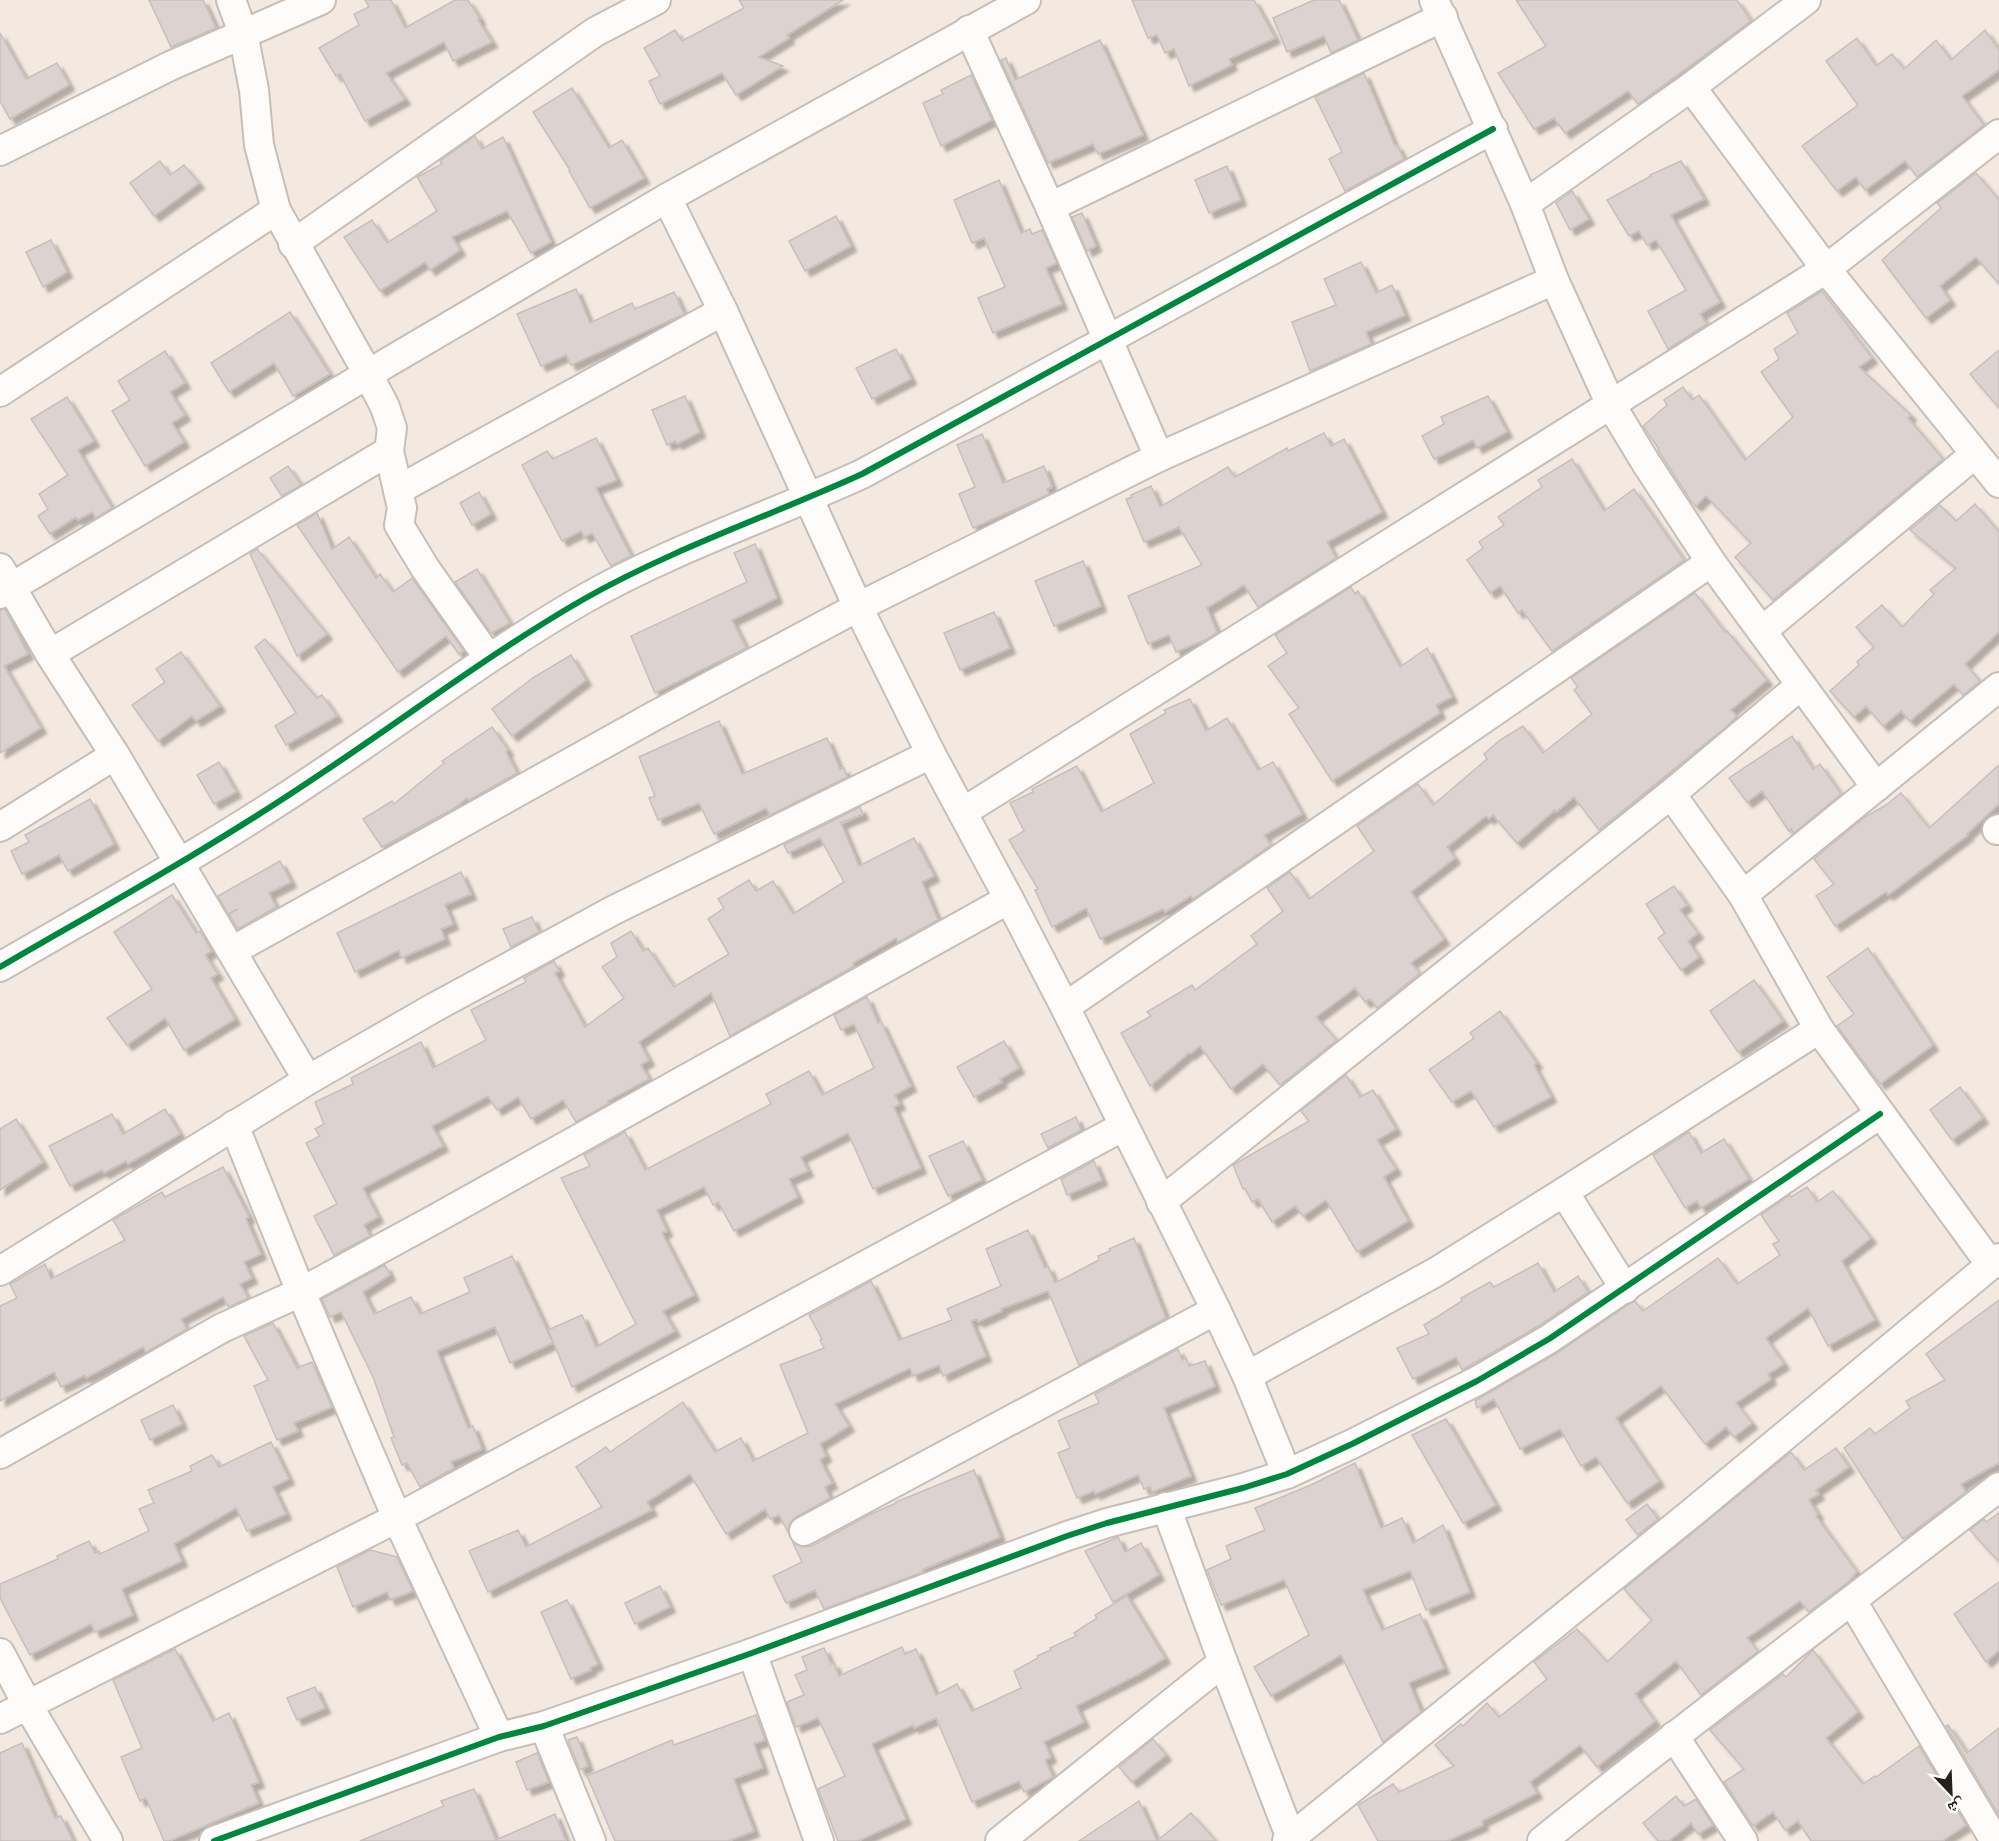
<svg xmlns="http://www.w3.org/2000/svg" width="1999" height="1841" viewBox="0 0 1999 1841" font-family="Helvetica,'Noto Naskh Arabic',sans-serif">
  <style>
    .building { fill: #dcd2d0; stroke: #c8bfbc; stroke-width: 1.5; filter: url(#shadow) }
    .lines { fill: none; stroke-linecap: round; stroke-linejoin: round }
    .minor-casing { stroke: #c7beb7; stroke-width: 32 }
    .minor { stroke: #fdfcfa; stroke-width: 28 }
    .cycleway-casing { stroke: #fff; stroke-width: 10 }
    .cycleway { stroke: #00873e; stroke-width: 6 }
  </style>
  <defs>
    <filter id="shadow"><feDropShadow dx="5.5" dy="5.5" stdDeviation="1.5" flood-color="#0004"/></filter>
  </defs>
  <rect width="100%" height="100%" fill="#f4e9e0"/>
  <g class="building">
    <polygon points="149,0 203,0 216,28 171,47"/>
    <polygon points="365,0 391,0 405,28 455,0 468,0 480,19 478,20 492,42 453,61 444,42 386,73 405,99 365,121 340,74 336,76 319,48 359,25 354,14 369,7"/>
    <polygon points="739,0 843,0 787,35 789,38 759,57 783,66 736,95 722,73 660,104 649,81 660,76 644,48 675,30 682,41 744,8"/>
    <polygon points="1132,0 1254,0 1275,38 1229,59 1232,65 1189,86 1174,49 1165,53 1157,35 1148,38"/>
    <polygon points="1314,0 1339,0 1358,40 1331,53 1324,36 1287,52 1273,18"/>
    <polygon points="1516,0 1737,0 1751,21 1638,104 1628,91 1565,133 1554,118 1534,129 1498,73 1546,46"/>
    <polygon points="1985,30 1999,50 1999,70 1962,96 1984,125 1917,177 1905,161 1865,190 1856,177 1837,191 1802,146 1858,105 1826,61 1857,38 1876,66 1892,54 1904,69 1936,40 1951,60"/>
    <polygon points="0,33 26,79 57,63 69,85 10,119 0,101"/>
    <polygon points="1100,40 1143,135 1098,154 1093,144 1048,163 1001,60 1006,58 1015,80"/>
    <polygon points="1364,73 1395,146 1397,145 1404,159 1345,191 1329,159 1342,152 1315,97"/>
    <polygon points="971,75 992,120 941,146 923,103 943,94 941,90"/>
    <polygon points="572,88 609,148 622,140 644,178 590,208 569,171 570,170 533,112"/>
    <polygon points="475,136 482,149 503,137 551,242 531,253 507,211 452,237 460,250 430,270 425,262 380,291 344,237 372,220 387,243 437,211 417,177 442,164 440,161"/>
    <polygon points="160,161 170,175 184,165 199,183 154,216 130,183"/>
    <polygon points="1681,161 1704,199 1671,215 1720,302 1700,314 1707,324 1668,349 1648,311 1686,290 1656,240 1647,245 1639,231 1629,236 1607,200 1651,176 1650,175"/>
    <polygon points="1227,166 1241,200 1209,213 1195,180"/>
    <polygon points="1976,173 1999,200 1999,284 1976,257 1940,286 1950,300 1926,318 1882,260 1941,208 1937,203"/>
    <polygon points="999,180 1021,233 1030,229 1032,234 1042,230 1057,263 1046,268 1062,304 993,333 978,298 1005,287 984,238 972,243 954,200"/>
    <polygon points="1572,191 1589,219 1570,230 1556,203"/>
    <polygon points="1082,213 1096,246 1087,251 1072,217"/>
    <polygon points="836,216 851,246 805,271 789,241"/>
    <polygon points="51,240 67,272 43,287 26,252"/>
    <polygon points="1361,262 1376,293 1392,285 1405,315 1366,332 1371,344 1310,371 1292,322 1336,305 1324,279"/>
    <polygon points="576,289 590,323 632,303 635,309 674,292 684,314 571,365 566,355 541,366 517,314"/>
    <polygon points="1822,291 1872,358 1859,367 1911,415 1908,418 1943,459 1773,600 1735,557 1751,543 1706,496 1696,506 1691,501 1658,450 1659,449 1643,426 1667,405 1664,400 1683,387 1692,400 1699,395 1745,460 1793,417 1761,372 1779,359 1774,349 1798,333 1787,313"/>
    <polygon points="290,312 330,374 293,396 274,363 229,392 211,363"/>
    <polygon points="896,349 911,379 872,399 856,368"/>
    <polygon points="1999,350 1999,408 1970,374"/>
    <polygon points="165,351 185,383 170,392 185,415 172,423 184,442 145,466 112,411 130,400 118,381"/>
    <polygon points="685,396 700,432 677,444 675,441 667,445 652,410"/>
    <polygon points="1488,396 1507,432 1477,448 1473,440 1434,459 1422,436 1444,424 1441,417"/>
    <polygon points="67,397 94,441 78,450 112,508 96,518 92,512 78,520 76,517 50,534 38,516 48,509 39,494 68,475 31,419"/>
    <polygon points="1324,433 1331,446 1344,439 1382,512 1327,542 1336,558 1258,607 1244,585 1207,608 1217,632 1207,639 1176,652 1169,635 1148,644 1128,596 1202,565 1179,527 1144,542 1126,499 1132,497 1131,495 1151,486 1160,507 1228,467 1235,477 1287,448 1288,451"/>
    <polygon points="982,434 1003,483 1044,466 1052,487 1047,489 1049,494 973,528 959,494 975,487 957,445"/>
    <polygon points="596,438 617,480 596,488 631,556 611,566 592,533 584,537 581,531 562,541 522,465 547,451 553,459"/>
    <polygon points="1572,459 1604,511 1634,489 1684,560 1552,651 1522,610 1518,613 1500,586 1490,593 1467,560 1483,548 1479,542 1504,525 1498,517 1542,487 1538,480"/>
    <polygon points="288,466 301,485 282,496 270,478"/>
    <polygon points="479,492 491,514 472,525 460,503"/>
    <polygon points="1975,504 1999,532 1999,632 1965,664 1980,681 1963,695 1954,684 1910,721 1901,711 1883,726 1866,706 1854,717 1830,691 1859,665 1857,662 1874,647 1856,627 1882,605 1902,627 1934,594 1930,590 1956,568 1910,530 1940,505 1956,521"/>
    <polygon points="317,513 332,549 349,537 376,578 380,574 393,592 412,578 464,651 459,654 446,636 398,672 297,525"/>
    <polygon points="755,544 777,598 732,620 746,648 655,693 631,636 747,582 734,553"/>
    <polygon points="257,549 327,634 297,656 250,554"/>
    <polygon points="1083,561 1101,606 1054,626 1035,581"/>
    <polygon points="477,569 510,623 491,633 455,582"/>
    <polygon points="1351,587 1355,594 1358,591 1400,667 1427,648 1452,697 1436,705 1440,713 1332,781 1289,714 1299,708 1268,666 1287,653 1275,635"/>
    <polygon points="1695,593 1725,632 1727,631 1767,680 1731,710 1737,716 1727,726 1599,830 1574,797 1556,812 1555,810 1517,843 1493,815 1489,819 1486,816 1447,847 1455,858 1411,892 1444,939 1411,963 1420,973 1377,1008 1370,999 1365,1002 1355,988 1316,1017 1337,1040 1280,1085 1263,1064 1231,1089 1200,1046 1190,1054 1189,1053 1150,1086 1121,1033 1151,1016 1147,1012 1192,985 1195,990 1257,944 1251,936 1283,911 1267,888 1290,872 1309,899 1374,851 1357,826 1418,784 1433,805 1487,759 1484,754 1500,740 1523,726 1543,753 1592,714 1574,690 1578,687 1571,678"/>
    <polygon points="5,609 28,654 4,666 41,728 0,753 0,610"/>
    <polygon points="994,612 1010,648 960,670 944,633"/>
    <polygon points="265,639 317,698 322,695 337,716 286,745 275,726 296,713 255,647"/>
    <polygon points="181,652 220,706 196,721 192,716 158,741 132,705 165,682 156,669"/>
    <polygon points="571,655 586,680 512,736 492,709 534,677"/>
    <polygon points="1190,699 1206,731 1227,718 1258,770 1273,762 1302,814 1264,835 1271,845 1193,899 1191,896 1165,912 1163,909 1100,939 1086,908 1052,927 1035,890 1038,889 1009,840 1024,831 1010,803 1033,792 1032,789 1077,766 1101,812 1154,783 1130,734 1166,713 1164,710"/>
    <polygon points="719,721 742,774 827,738 840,769 844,768 847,777 770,815 766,808 714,834 699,803 658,820 649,798 655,796 639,757"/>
    <polygon points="492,727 508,750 506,752 517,773 469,800 467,798 453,809 382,847 363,819 392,801 394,804 444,763 442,761"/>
    <polygon points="1792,736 1813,769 1820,764 1841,794 1794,833 1791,829 1789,831 1762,791 1747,802 1729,778"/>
    <polygon points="219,762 236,792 214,804 197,775"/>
    <polygon points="1999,765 1999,804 1967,834 1968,835 1888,895 1886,892 1835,926 1816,896 1834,884 1814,859 1865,817 1886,805 1901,793 1929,828"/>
    <polygon points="90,799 114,844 68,871 59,855 22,874 11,851 29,842 25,835"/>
    <polygon points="860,807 863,814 841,823 859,866 914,838 934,876 922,882 938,920 898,942 896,938 853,963 854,966 730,1036 711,993 639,1042 649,1060 641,1065 649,1079 608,1101 609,1103 576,1122 563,1100 531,1119 518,1097 497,1110 488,1096 432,1126 443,1146 363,1188 378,1217 364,1225 370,1236 334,1255 314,1216 337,1204 306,1143 320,1136 315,1129 324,1124 315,1102 353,1084 351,1078 421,1042 433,1068 486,1040 471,1010 526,982 524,978 554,961 559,971 555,973 585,1027 624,998 602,967 617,957 611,943 631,931 643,951 648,948 674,987 729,954 708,919 724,908 718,899 749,880 756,891 773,881 793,914 844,882 820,838 788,853 784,845"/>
    <polygon points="280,861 291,882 269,893 276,907 238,929 229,914 238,909 228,914 218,896"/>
    <polygon points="461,872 471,894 445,905 453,924 441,929 445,939 401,958 399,950 355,972 337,933"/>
    <polygon points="1674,886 1687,905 1680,910 1698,933 1688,941 1699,957 1681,970 1658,938 1665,933 1646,904"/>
    <polygon points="172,895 196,933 200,931 212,951 205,955 218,974 211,978 235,1019 184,1050 165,1018 127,1045 107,1018 152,989 114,932"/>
    <polygon points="532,917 539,932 511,947 503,929"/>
    <polygon points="1868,948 1933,1045 1880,1084 1837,1026 1854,1014 1827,977"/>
    <polygon points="1754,980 1783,1021 1738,1052 1710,1011"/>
    <polygon points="867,997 878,1023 881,1022 911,1086 895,1095 900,1104 894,1107 921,1168 873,1189 848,1133 801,1157 808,1171 789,1179 798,1197 734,1231 718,1202 713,1205 704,1187 657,1210 667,1231 662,1233 694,1295 663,1311 675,1331 572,1387 548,1330 582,1315 596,1347 636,1324 561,1178 590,1166 584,1155 625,1132 645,1170 771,1104 766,1094 809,1071 822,1095 874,1068 854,1024 841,1030 834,1015"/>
    <polygon points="1500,1011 1537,1063 1534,1065 1551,1097 1494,1127 1471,1091 1452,1102 1429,1070 1474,1038 1470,1033"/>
    <polygon points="1004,1041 1019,1068 1000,1079 1002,1082 974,1097 957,1067"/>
    <polygon points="1346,1075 1360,1097 1373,1090 1396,1129 1377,1140 1396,1169 1384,1177 1408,1221 1357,1252 1326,1200 1303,1216 1295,1206 1272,1222 1258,1199 1252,1202 1245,1188 1243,1189 1233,1165 1309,1121 1301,1111"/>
    <polygon points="1960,1087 1983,1118 1952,1140 1930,1110"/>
    <polygon points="165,1109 180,1134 128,1164 126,1161 104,1173 102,1170 70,1186 49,1146 112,1114 123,1134"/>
    <polygon points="1076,1117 1081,1130 1048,1148 1041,1134"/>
    <polygon points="16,1119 43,1162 0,1190 0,1129"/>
    <polygon points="1689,1132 1701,1153 1724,1139 1749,1179 1701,1208 1697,1201 1685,1208 1653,1155"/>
    <polygon points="963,1141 982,1180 948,1196 929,1156"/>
    <polygon points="1094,1161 1102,1180 1067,1195 1061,1179"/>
    <polygon points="223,1167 249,1217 246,1219 261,1254 244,1262 252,1278 240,1284 248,1298 229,1307 223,1297 181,1319 187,1329 146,1352 143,1347 86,1378 85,1375 61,1387 54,1372 0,1401 0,1306 17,1298 10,1284 45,1264 51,1279 125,1240 113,1220 162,1192 165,1197"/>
    <polygon points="1807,1187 1817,1202 1833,1191 1871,1238 1842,1261 1875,1320 1828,1346 1808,1308 1766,1338 1784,1364 1768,1374 1771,1379 1736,1403 1752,1423 1734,1437 1726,1427 1705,1444 1661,1386 1616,1418 1659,1481 1627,1503 1596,1457 1581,1466 1560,1429 1520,1449 1494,1399 1477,1408 1475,1401 1557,1353 1629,1304 1635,1301 1643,1311 1718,1258 1737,1284 1780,1255 1773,1244 1779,1241 1761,1215 1790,1195 1791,1197"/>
    <polygon points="1028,1230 1045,1268 1048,1266 1055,1283 1099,1260 1098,1256 1110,1251 1109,1249 1134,1238 1166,1318 1079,1365 1048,1291 1001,1309 1002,1311 978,1322 977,1319 971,1321 986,1356 943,1376 939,1365 913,1376 910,1368 835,1404 849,1426 820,1444 826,1456 820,1460 832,1483 825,1487 830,1498 796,1517 790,1523 788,1532 779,1515 770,1519 765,1509 726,1534 690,1474 647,1502 652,1510 488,1592 469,1551 518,1530 526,1547 602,1507 576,1467 606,1447 610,1452 683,1402 715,1452 741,1438 753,1461 808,1433 780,1365 824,1348 820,1340 822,1339 809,1315 871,1281 899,1340 952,1320 947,1309 1001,1286 986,1249"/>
    <polygon points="512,1256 553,1343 510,1363 495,1327 437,1351 468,1428 473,1426 482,1449 451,1462 454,1468 420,1487 407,1463 402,1465 391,1438 394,1437 373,1377 341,1312 330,1317 322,1299 385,1265 390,1275 363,1292 374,1314 411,1297 420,1314 470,1292 464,1278"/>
    <polygon points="1538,1263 1554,1292 1578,1276 1588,1292 1540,1325 1462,1370 1456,1357 1413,1379 1397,1348 1429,1334 1424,1325 1462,1301 1461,1298 1490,1282 1494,1287"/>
    <polygon points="1999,1300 1999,1463 1961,1484 1966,1492 1903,1539 1844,1448 1870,1428 1875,1434 1910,1408 1906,1401 1945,1380 1926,1354"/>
    <polygon points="273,1323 297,1368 312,1362 332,1407 294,1423 298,1431 277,1440 254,1386 268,1380 244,1336"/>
    <polygon points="1178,1349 1182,1360 1186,1358 1189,1366 1205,1361 1215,1386 1164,1408 1191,1476 1152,1492 1150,1487 1144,1489 1138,1475 1095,1494 1094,1491 1077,1498 1058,1453 1070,1448 1058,1421 1099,1403 1095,1394"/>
    <polygon points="173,1405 182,1424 150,1440 141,1420"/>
    <polygon points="1446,1419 1496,1505 1463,1523 1412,1435"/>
    <polygon points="271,1442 289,1479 273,1487 286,1514 247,1531 236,1508 174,1544 182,1561 122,1589 133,1615 95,1632 91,1624 30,1655 0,1598 0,1584 58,1559 57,1556 89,1541 95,1553 99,1551 100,1554 149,1531 139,1509 154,1503 148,1490 192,1471 190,1466 212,1455 219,1467"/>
    <polygon points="1836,1448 1849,1467 1816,1490 1819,1494 1809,1500 1818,1514 1816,1516 1857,1572 1848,1582 1809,1612 1800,1601 1747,1638 1758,1651 1701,1695 1676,1661 1635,1694 1655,1721 1597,1767 1580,1745 1530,1782 1537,1793 1482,1821 1483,1825 1447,1841 1378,1841 1358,1805 1393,1784 1399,1792 1454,1766 1435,1745 1461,1724 1463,1726 1487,1703 1499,1717 1547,1679 1534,1662 1577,1629 1607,1662 1652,1620 1624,1589 1791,1452 1804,1470"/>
    <polygon points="1355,1463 1381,1528 1402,1518 1413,1543 1443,1525 1470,1592 1426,1610 1410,1571 1363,1590 1382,1630 1420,1614 1444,1668 1409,1683 1421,1712 1383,1742 1341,1655 1271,1696 1254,1667 1309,1635 1284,1580 1221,1605 1207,1570 1231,1559 1226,1546 1265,1530 1255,1508 1311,1485"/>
    <polygon points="974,1470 1000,1537 922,1570 923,1572 824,1609 815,1590 786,1603 773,1576 802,1562 793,1543 803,1547 812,1546 867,1516 896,1503 896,1502"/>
    <polygon points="1647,1504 1658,1519 1638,1535 1626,1520"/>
    <polygon points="1999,1513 1999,1562 1970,1530 1984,1519 1986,1522"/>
    <polygon points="1118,1537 1125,1552 1141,1543 1159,1575 1113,1602 1085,1551"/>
    <polygon points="370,1550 397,1557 413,1591 390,1600 387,1592 353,1607 337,1567"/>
    <polygon points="1999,1582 1999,1650 1986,1662 1954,1614"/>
    <polygon points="660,1586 670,1607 635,1624 625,1603"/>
    <polygon points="1127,1596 1165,1658 1139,1674 1076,1706 1084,1722 1044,1742 1051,1757 1045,1760 1053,1777 1024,1792 1019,1781 972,1802 936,1718 914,1728 913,1725 872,1744 906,1819 858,1841 838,1841 818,1789 845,1776 818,1718 796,1727 787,1702 804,1695 795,1675 807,1670 802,1657 824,1648 831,1664 834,1663 839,1676 902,1647 905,1654 916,1649 936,1695 957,1684 972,1711 1021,1688 1014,1671 1038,1658 1037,1656 1051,1650 1050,1648 1076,1636 1074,1633 1097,1618 1095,1615"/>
    <polygon points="567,1600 598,1664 590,1668 591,1670 571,1679 541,1612"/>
    <polygon points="175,1649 213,1721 229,1713 259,1782 251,1785 259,1803 169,1841 164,1841 146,1798 140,1801 121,1757 142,1748 113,1680"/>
    <polygon points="1813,1650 1858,1712 1826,1738 1863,1784 1875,1776 1876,1777 1919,1746 1966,1825 1942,1841 1811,1841 1798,1821 1785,1830 1773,1812 1753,1826 1724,1782 1744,1769 1710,1730 1783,1674 1786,1677"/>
    <polygon points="315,1687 325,1708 297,1720 287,1698"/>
    <polygon points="756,1715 765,1740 754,1744 763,1768 734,1779 754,1831 728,1841 615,1841 587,1776 672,1740 674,1745"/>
    <polygon points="1948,1725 1967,1753 1999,1728 1999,1815 1946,1726"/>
    <polygon points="577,1737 588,1766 580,1770 568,1740"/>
    <polygon points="1153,1739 1166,1755 1132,1782 1119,1767"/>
    <polygon points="22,1743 55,1818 61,1816 73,1841 0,1841 0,1753"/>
    <polygon points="537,1753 549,1782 527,1790 516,1762"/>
    <polygon points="474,1789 496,1840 555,1814 566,1841 360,1841 444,1806 441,1801"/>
    <polygon points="1676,1796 1684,1806 1696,1799 1713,1825 1698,1834 1691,1823 1669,1841 1658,1841 1643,1823"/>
    <polygon points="1139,1801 1157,1841 1079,1841"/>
    <polygon points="1191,1813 1216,1841 1157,1841"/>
  </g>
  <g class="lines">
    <defs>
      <g id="minor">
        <polyline points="231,0 243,33 254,90 259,145 276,210 368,374 385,407 392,428 389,451 402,508 399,525 425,568 488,657"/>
        <polyline points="1434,0 1525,204 1554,280 1611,405 1646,463 1711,562 1876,787"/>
        <polyline points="969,30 1050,207 1159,457"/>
        <polyline points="1691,87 1826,269 1999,483"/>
        <polyline points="0,151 170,66 321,0"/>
        <polyline points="667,198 723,311 858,607 931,754 1009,899 1065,1007 1216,1310 1247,1376 1287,1474"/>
        <polyline points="1525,204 1691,87 1806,0"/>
        <polyline points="1050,207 1443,17"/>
        <polyline points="293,244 595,32 656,0"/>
        <polyline points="0,392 276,210"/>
        <polyline points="398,490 723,311"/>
        <polyline points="0,568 50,654 115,755 308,1080"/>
        <polyline points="0,594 368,374 667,198 1026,0"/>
        <polyline points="1762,631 1975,454"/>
        <polyline points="50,654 389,451"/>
        <polyline points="1671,794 1743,895 1819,1029 1991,1265"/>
        <polyline points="963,812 1826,269 1999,134"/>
        <polyline points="0,827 115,755"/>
        <polyline points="1997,830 1999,829"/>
        <polyline points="1743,895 1999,687"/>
        <polyline points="232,951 654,716 858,607 1159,457 1554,280"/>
        <path d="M0,967C105,906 212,847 313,779C404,719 490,653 584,599C672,549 770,516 862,474L1493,129"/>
        <polyline points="1065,1007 1711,562"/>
        <polyline points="234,1125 301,1292 397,1518 499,1737"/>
        <polyline points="1564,1192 1625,1289"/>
        <polyline points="1161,1202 1671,794 1801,685"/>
        <polyline points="0,1271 308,1080 435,1007 614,910 931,754"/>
        <polyline points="1247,1376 1436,1272 1564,1192 1819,1029"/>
        <polyline points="0,1454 222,1328 301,1292 435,1219 1009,899"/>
        <polyline points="1166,1507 1223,1662 1292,1841"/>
        <polyline points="804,1531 1216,1310"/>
        <polyline points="1852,1601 1995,1841"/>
        <polyline points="0,1653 27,1704 108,1841"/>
        <polyline points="752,1653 819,1841"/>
        <polyline points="0,1719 397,1518 1124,1126"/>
        <polyline points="544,1726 591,1841"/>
        <polyline points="1674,1736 1743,1841"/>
        <polyline points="214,1841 499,1737 544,1726 752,1653 1067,1536 1107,1523 1243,1488 1287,1474 1352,1444 1477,1381 1549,1339 1880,1114"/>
        <polyline points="1000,1841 1223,1662"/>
        <polyline points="1287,1841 1693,1512 1999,1258"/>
        <path d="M1542,1841C1692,1720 1847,1605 1999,1487"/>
      </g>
    </defs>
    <use href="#minor" class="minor-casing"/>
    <use href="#minor" class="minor"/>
    <defs>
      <g id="cycleway">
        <path d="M0,967C105,906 212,847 313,779C404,719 490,653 584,599C672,549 770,516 862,474L1493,129"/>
        <polyline points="214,1841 499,1737 544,1726 752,1653 1067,1536 1107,1523 1243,1488 1287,1474 1352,1444 1477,1381 1549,1339 1880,1114"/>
      </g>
    </defs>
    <use href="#cycleway" class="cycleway-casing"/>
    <use href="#cycleway" class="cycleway"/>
  </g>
  <g transform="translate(1951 1793) rotate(157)" stroke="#ffffff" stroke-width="4.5" paint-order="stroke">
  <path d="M0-4.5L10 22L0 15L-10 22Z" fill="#271f1a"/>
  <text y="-9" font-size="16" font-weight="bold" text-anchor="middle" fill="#271f1a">ش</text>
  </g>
</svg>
